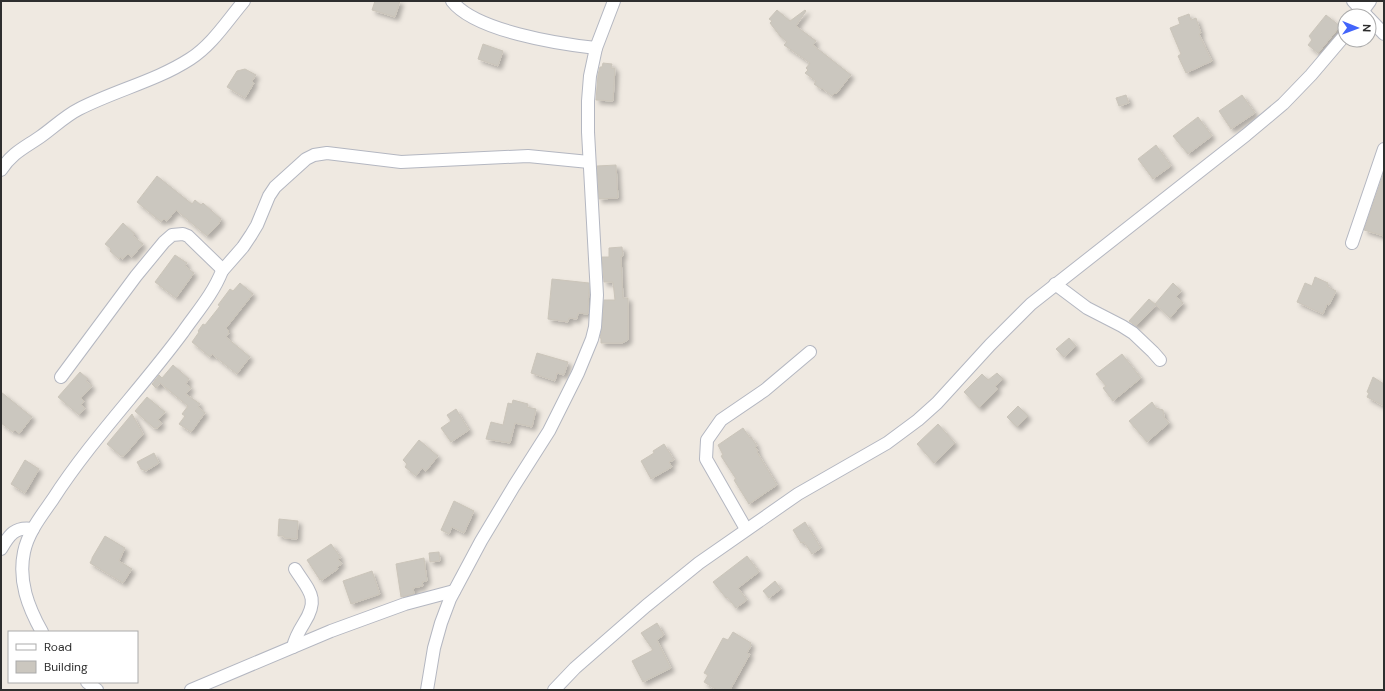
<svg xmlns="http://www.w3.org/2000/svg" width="1385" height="691" viewBox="0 0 1385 691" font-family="'DM Sans',sans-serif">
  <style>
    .building { fill: #cbc7bf; stroke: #cbc5ba; filter: url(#shadow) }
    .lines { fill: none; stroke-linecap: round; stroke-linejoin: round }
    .minor-casing { stroke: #b4b7c1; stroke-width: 14 }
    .minor { stroke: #fff; stroke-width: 12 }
  </style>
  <defs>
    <filter id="shadow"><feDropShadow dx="3.5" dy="3.5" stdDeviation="2" flood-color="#0004"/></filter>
  </defs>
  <rect width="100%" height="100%" fill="#efe9e1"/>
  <g class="building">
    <polygon points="375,1 400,1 395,17 372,10"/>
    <polygon points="777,10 790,21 805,10 806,11 796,26 816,41 813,45 851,75 836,94 835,93 832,96 822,88 821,89 814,84 816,81 805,73 808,70 806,68 810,63 784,45 787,42 780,36 770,23 772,21 769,19"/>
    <polygon points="1189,14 1191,20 1196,18 1201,33 1199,34 1212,61 1186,73 1178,56 1181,54 1170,28 1180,24 1178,18"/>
    <polygon points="1326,15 1340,26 1318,53 1308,45 1312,40 1309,36"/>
    <polygon points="483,44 503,51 498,66 478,59"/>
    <polygon points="603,63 612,64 611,68 615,68 613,101 596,100 598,75 600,67 602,67"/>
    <polygon points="245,69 256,75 252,81 254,83 245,98 227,87 237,71"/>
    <polygon points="1126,95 1129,103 1119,106 1116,98"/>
    <polygon points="1242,95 1255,113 1231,129 1219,111"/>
    <polygon points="1198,117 1212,136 1188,154 1173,136"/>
    <polygon points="1156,145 1171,166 1153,179 1138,159"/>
    <polygon points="616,165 618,198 599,199 597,166"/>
    <polygon points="1384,172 1384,236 1364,230"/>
    <polygon points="157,176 192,204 195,200 201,205 203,203 221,219 219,223 220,223 207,236 176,210 167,221 164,219 161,222 137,202"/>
    <polygon points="123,223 135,234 133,236 143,244 132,257 128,254 123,259 120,257 119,259 110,251 111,249 105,244"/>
    <polygon points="622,247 623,256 621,256 623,298 628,298 628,340 622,343 601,343 601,338 600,338 602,327 604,300 615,300 613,282 604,282 602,257 609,257 609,248"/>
    <polygon points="175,255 187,263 185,266 194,273 176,298 155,282"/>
    <polygon points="1315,277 1328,283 1327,286 1336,291 1329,305 1327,304 1323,314 1297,302 1305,283 1312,286"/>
    <polygon points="552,279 589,283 588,314 578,313 577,319 569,318 568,322 548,319"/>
    <polygon points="240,283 253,294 226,328 229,331 228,332 229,333 226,337 250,357 237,374 212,354 210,357 192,342 199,332 198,331 203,324 205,325 220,306 218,305 230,289 233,291"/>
    <polygon points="1173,283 1181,291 1176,297 1183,303 1170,318 1155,304"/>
    <polygon points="1149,299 1156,305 1136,326 1129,321"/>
    <polygon points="1069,338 1076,346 1064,357 1056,349"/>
    <polygon points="537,353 568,362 564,375 557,373 555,381 531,373"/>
    <polygon points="1122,354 1141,378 1113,401 1103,388 1106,386 1096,374"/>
    <polygon points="173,365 189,379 186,384 191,388 186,394 200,404 198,407 205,413 191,432 179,424 185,416 182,414 188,406 160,383 156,388 152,384 159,375 162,378"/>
    <polygon points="80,372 88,379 86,381 92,386 81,398 84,401 81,405 85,408 79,415 58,397"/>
    <polygon points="997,373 1003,379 995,386 998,389 979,408 964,392 982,374 988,380"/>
    <polygon points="1373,377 1384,384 1384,406 1367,397 1369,393 1367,392"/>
    <polygon points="1,392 32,417 19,434 15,430 13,432 1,423"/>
    <polygon points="147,397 165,412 158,420 162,423 158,428 154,428 135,411"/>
    <polygon points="513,400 528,404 527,407 536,409 532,427 515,423 510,443 486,439 491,422 503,425 508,403 512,404"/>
    <polygon points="1152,402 1156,408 1163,410 1164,417 1169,423 1147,442 1129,421"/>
    <polygon points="1018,406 1028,416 1017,427 1007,417"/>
    <polygon points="456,409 469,430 451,442 441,428 451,421 447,415"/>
    <polygon points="132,414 143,434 124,456 121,456 107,444"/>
    <polygon points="938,424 955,443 934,463 917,444"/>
    <polygon points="743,428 750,438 751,437 757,446 755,447 758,451 757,452 777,485 749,504 734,480 736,479 721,456 723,455 718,445"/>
    <polygon points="419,440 438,456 426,471 422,468 416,476 405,467 407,464 403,460"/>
    <polygon points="664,444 674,460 669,462 672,467 651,479 641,461 654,453 653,451"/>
    <polygon points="154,453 159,463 146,471 141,469 137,462"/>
    <polygon points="25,460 39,469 25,493 11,484"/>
    <polygon points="454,501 474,511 464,533 452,527 449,534 441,530"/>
    <polygon points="279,519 298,521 297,539 284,538 284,536 278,536"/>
    <polygon points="805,522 821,548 812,554 804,542 801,543 793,530"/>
    <polygon points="105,536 125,548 119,561 132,569 123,583 90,563 92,559 92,558"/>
    <polygon points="331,544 341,558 338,559 342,564 337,567 338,569 322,580 322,579 320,580 307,560"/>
    <polygon points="439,552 440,561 430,562 429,553"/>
    <polygon points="747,556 759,572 738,588 747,600 736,608 727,597 726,598 713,582"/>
    <polygon points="424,558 427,581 422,582 423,586 413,588 414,594 401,597 396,564"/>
    <polygon points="372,571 380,594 351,604 343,581"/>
    <polygon points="775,581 781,589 769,598 763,591"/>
    <polygon points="657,623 664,635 657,640 671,668 643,682 632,661 653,650 641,633"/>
    <polygon points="733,632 751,643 750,645 751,646 747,653 750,654 730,690 717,690 704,682 708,675 704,673 723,638 728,640"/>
  </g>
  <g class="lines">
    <defs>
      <g id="minor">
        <path d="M452,1C475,31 559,44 596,48"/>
        <polyline points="1353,1 1367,16"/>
        <polyline points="1359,16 1370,1"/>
        <polyline points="1369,18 1384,34"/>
        <path d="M1,170C12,153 24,148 40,137C53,128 65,116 79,109C116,90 156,81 190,59C212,45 227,21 244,1"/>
        <polyline points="1352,243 1384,149"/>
        <polyline points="222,271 243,247 251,235 257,225 269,196 275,187 306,159 314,155 327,153 401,162 528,156 589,162"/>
        <polyline points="1055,284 1087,308 1122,326 1133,333 1153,352 1160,360"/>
        <polyline points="746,529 706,459 707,440 721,420 765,390 810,352"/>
        <path d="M1,549C9,535 15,526 33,529"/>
        <path d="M42,632C28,607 18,581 24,552C28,532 42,515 53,499C91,440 141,389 183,332C197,312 213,294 222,271L220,267L188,236L183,234L172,235L164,242L136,276L61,377"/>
        <path d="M293,647C295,638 299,631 304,623C320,598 309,591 295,569"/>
        <polyline points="87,682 97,690"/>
        <polyline points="191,690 331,631 405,604 454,591"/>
        <polyline points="427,690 434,648 441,623 450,599 481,541 514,486 549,431 578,373 592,339 595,327 597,295 588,132 588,101 590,76 596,48 614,1"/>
        <polyline points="554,690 575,668 646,606 699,563 798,494 887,443 918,420 937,403 990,345 1031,304 1246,135 1283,104 1311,75 1345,35"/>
      </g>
    </defs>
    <use href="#minor" class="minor-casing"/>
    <use href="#minor" class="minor"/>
  </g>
  <rect width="1385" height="691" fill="none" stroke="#2e2e2e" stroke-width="4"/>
  <rect x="8" y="631" width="130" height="52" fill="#ffffff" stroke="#ababab"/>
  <rect x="16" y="644" width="20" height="6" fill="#ffffff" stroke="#ababab"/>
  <text x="44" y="651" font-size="12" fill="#2e2e2e">Road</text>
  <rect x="16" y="661" width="20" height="12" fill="#cbc7bf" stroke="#ababab"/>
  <text x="44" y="671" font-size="12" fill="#2e2e2e">Building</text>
  <g transform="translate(1357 28) rotate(91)"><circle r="19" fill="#ffffff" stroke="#ababab"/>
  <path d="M0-3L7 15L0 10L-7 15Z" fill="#4264fb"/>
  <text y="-6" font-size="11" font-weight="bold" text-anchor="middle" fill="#2e2e2e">N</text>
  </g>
</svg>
